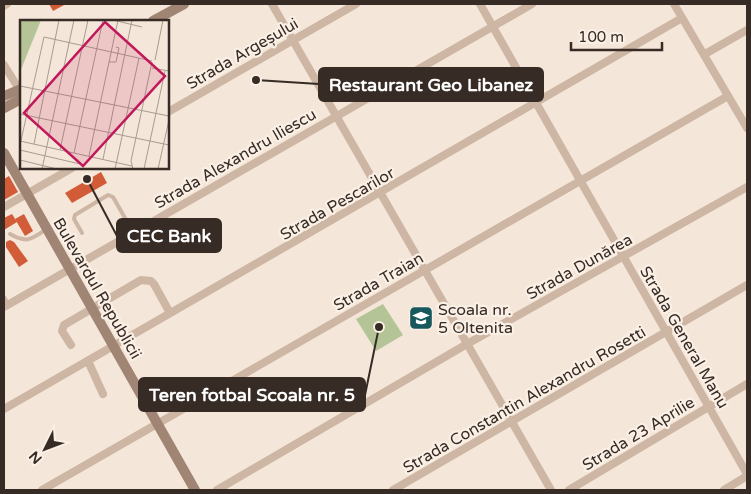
<svg xmlns="http://www.w3.org/2000/svg" width="751" height="494" viewBox="0 0 751 494" font-family="'Varela Round',sans-serif">
  <style>
    .green { fill: #b5c497 }
    .building { fill: #d25c38 }
    .lines { fill: none; stroke-linecap: round; stroke-linejoin: round }
    .lane { stroke: #cdb6a3; stroke-width: 4 }
    .street { stroke: #cdb6a3; stroke-width: 8 }
    .secondary { stroke: #a08474; stroke-width: 10 }
    .labels { text-anchor: middle; stroke-width: 4.5; stroke-linejoin: round; paint-order: stroke }
    .street-label { font-size: 16px; fill: #372b26; stroke: #fbf0e5 }
    .poi-label { font-size: 16px; fill: #372b26; stroke: #fbf0e5; text-anchor: start }
    .inset-road { fill: none; stroke: #a89b91; stroke-width: 1 }
    .view { fill: #c2185b; fill-opacity: 0.15; stroke: #c2185b; stroke-width: 2.5 }
    .inset-edge { fill: none; stroke: #372b26; stroke-width: 2.5 }
    .leader { fill: none; stroke: #372b26; stroke-width: 2 }
    .callout-dot { fill: #372b26; stroke: #fbf0e5; stroke-width: 2 }
    .callout { fill: #372b26; stroke: #372b26; stroke-width: 2 }
    .callout-label { font-size: 18px; text-anchor: middle; font-weight: bold; fill: #fff }
  </style>
  <rect width="100%" height="100%" fill="#f4e6d8"/>
  <polygon class="green" points="383,304 403,335 376,351 356,319"/>
  <g class="building">
    <polygon points="49,4 66,4 53,11"/>
    <polygon points="101,172 107,183 72,203 65,193"/>
    <polygon points="9,176 18,192 4,200 4,179"/>
    <polygon points="12,214 17,222 4,230 4,218"/>
    <polygon points="24,214 33,231 25,236 15,219"/>
    <polygon points="10,240 14,242 28,261 19,267 6,247 6,242"/>
  </g>
  <g class="lines">
    <g class="lane">
      <polyline points="82,233 74,219 75,215 108,195 113,197 133,232"/>
      <path d="M10,234C28,244 31,239 47,229"/>
      <polyline points="4,297 8,304"/>
    </g>
    <g class="street">
      <polyline points="272,4 551,490"/>
      <polyline points="480,4 747,474"/>
      <polyline points="674,4 747,128"/>
      <polyline points="4,6 7,4"/>
      <polyline points="705,54 747,30"/>
      <polyline points="4,65 19,89"/>
      <polyline points="168,112 356,4"/>
      <polyline points="4,207 72,168"/>
      <polyline points="4,307 532,4"/>
      <polyline points="71,345 62,331 64,325 141,280 151,281 154,284 170,313"/>
      <polyline points="88,361 103,394"/>
      <polyline points="4,409 682,18"/>
      <polyline points="42,490 728,96"/>
      <polyline points="217,490 467,344 747,187"/>
      <polyline points="393,490 747,285"/>
      <polyline points="569,490 747,384"/>
      <polyline points="724,490 747,476"/>
    </g>
    <g class="secondary">
      <polyline points="153,21 184,4"/>
      <polyline points="4,96 21,89"/>
      <polyline points="4,108 21,99"/>
      <polyline points="4,153 195,490"/>
    </g>
  </g>
  <defs>
    <symbol id="school-square" viewBox="-11 -11 22 22"><rect x="-9" y="-9" width="18" height="18" rx="4" fill="#17585c" stroke="#fbf0e5"/><path d="M0-5L7-2L0 1L-7-2ZM-4 1L0 2.5L4 1V4Q0 6-4 4Z" fill="#fff"/></symbol>
  </defs>
  <g fill-rule="evenodd">
    <use href="#school-square" x="407" y="304" width="28" height="28"/>
  </g>
  <g class="labels">
    <g class="street-label">
      <text transform="translate(242 53) rotate(-30)" y="6">Strada Argeșului</text>
      <text transform="translate(235 158) rotate(-30)" y="6">Strada Alexandru Iliescu</text>
      <text transform="translate(337 203) rotate(-30)" y="6">Strada Pescarilor</text>
      <text transform="translate(579 266) rotate(-29)" y="6">Strada Dunărea</text>
      <text transform="translate(378 281) rotate(-30)" y="6">Strada Traian</text>
      <text transform="translate(98 288) rotate(60)" y="6">Bulevardul Republicii</text>
      <text transform="translate(685 337) rotate(60)" y="6">Strada General Manu</text>
      <text transform="translate(524 399) rotate(-30)" y="6">Strada Constantin Alexandru Rosetti</text>
      <text transform="translate(638 433) rotate(-31)" y="6">Strada 23 Aprilie</text>
    </g>
    <g class="poi-label">
      <text x="438" y="315">Scoala nr.<tspan x="438" dy="18">5 Oltenita</tspan></text>
    </g>
  </g>
  <g transform="translate(20 20)">
    <rect width="149" height="149" fill="#f4e6d8"/>
    <path d="M0,0H21L0,52Z" fill="#b5c497"/>
    <path class="inset-road" d="M93,0L122,7M135,40L143,0M89,42H96L99,28L96,27M132,48L149,51M0,66L149,96M0,94L149,125M0,121L112,146M14,124L39,0M0,125L24,17L132,41M0,130L60,144M40,130L68,0M54,133L83,0M69,136L98,0M83,139L112,0M0,140L37,149M22,149L54,0M95,149L119,38M113,149L111,141L132,42M124,149L145,51M138,149L149,100"/>
    <path class="view" d="M85,2L145,56L63,146L4,93Z"/>
    <rect width="149" height="149" class="inset-edge"/>
  </g>
  <path class="leader" d="M256 80L319 84M87 179L117 236M379 327L365 395"/>
  <g class="callout-dot">
    <circle cx="256" cy="80" r="5"/>
    <circle cx="87" cy="179" r="5"/>
    <circle cx="379" cy="327" r="5"/>
  </g>
  <g class="callout">
    <rect x="319" y="68" width="224" height="33" rx="5"/>
    <rect x="117" y="219" width="104" height="33" rx="5"/>
    <rect x="139" y="378" width="226" height="33" rx="5"/>
  </g>
  <g class="callout-label">
    <text x="431" y="91">Restaurant Geo Libanez</text>
    <text x="169" y="242">CEC Bank</text>
    <text x="252" y="401">Teren fotbal Scoala nr. 5</text>
  </g>
  <rect width="751" height="494" fill="none" stroke="#372b26" stroke-width="10"/>
  <g transform="translate(45 449) rotate(228)" stroke="#fbf0e5" stroke-width="4" paint-order="stroke">
  <path d="M0-4L9 19L0 12L-9 19Z" fill="#372b26"/>
  <text y="-8" font-size="14" font-weight="bold" text-anchor="middle" fill="#372b26">N</text>
  </g>
  <path d="M571 42v8h91v-8" fill="none" stroke="#372b26" stroke-width="2.5"/>
  <text x="578" y="42" font-size="15" fill="#372b26" stroke="#fbf0e5" stroke-width="4" paint-order="stroke">100 m</text>
</svg>
